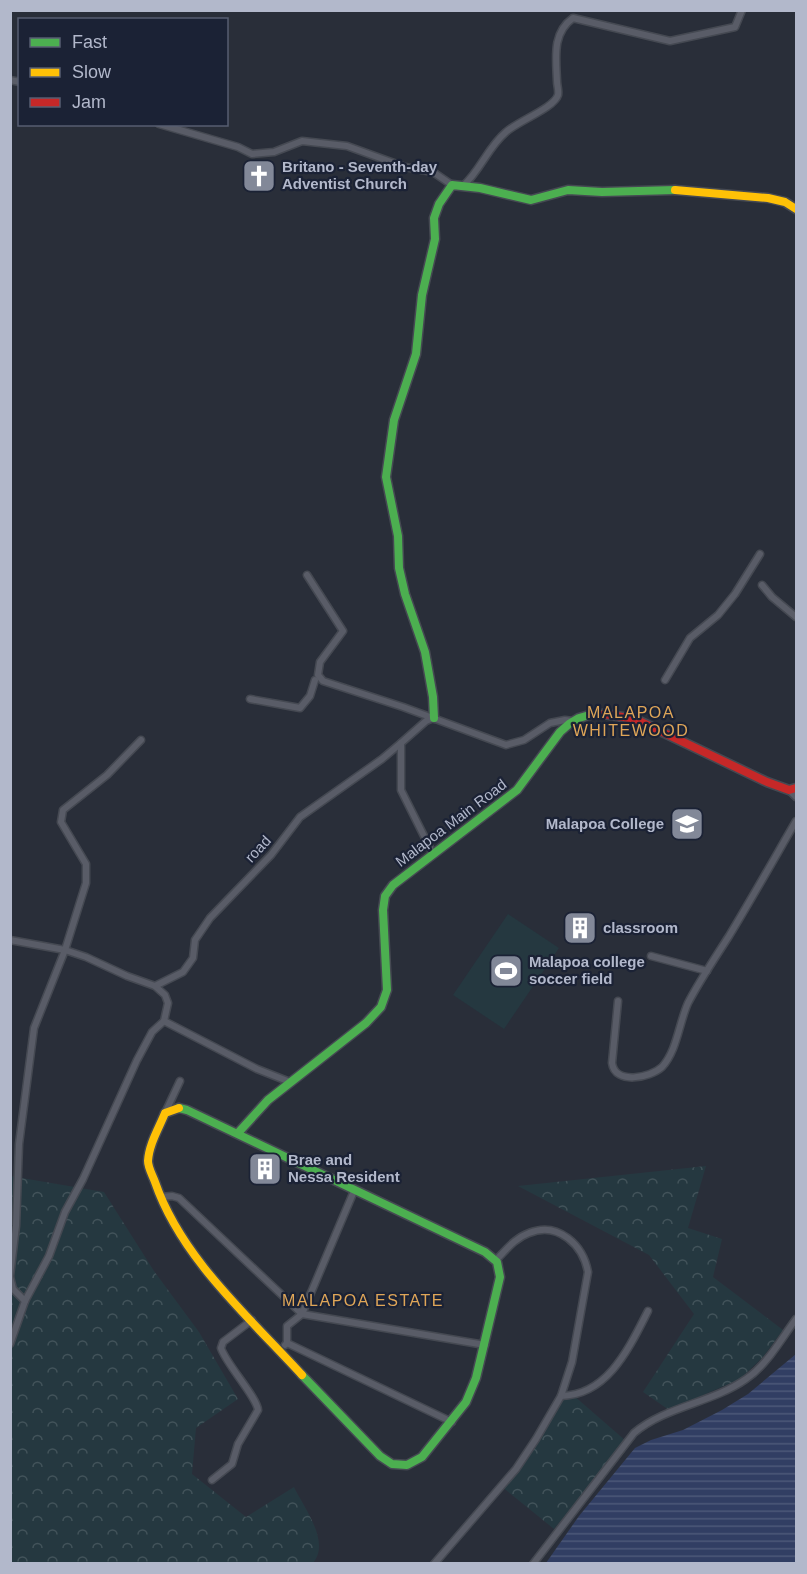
<svg xmlns="http://www.w3.org/2000/svg" width="807" height="1574" viewBox="0 0 807 1574" font-family="Arial,sans-serif">
  <style>
    .forest { fill: url(#forest-crowns) }
    .park { fill: #253840 }
    .water { fill: url(#water-rules) }
    .lines { fill: none; stroke-linecap: round; stroke-linejoin: round }
    .street-casing { stroke: #454952; stroke-width: 9 }
    .fast-casing { stroke: #454952; stroke-width: 11 }
    .slow-casing { stroke: #454952; stroke-width: 11 }
    .jam-casing { stroke: #454952; stroke-width: 11 }
    .street { stroke: #595c67; stroke-width: 6 }
    .fast { stroke: #4caf50; stroke-width: 8 }
    .slow { stroke: #ffc107; stroke-width: 8 }
    .jam { stroke: #c62828; stroke-width: 8 }
    .labels { text-anchor: middle; stroke-width: 4.5; stroke-linejoin: round; paint-order: stroke }
    .poi-label { font-size: 15px; font-weight: bold; fill: #b2b8cb; stroke: #1b2235; text-anchor: start }
    .street-label { font-size: 15px; fill: #b2b8cb; stroke: #1b2235 }
    .neighbourhood-label { font-size: 16px; letter-spacing: 1.5px; fill: #dfa658; stroke: #1b2235 }
  </style>
  <defs>
    <pattern id="forest-crowns" width="20" height="18" patternUnits="userSpaceOnUse" patternTransform="scale(1.5)"><rect width="20" height="18" fill="#253840"/><path d="M2 6a3 3 0 1 1 6 0M12 15a3 3 0 1 1 6 0" fill="none" stroke="#42535a"/></pattern>
    <pattern id="water-rules" width="6" height="5" patternUnits="userSpaceOnUse" patternTransform="scale(1.5)"><rect width="6" height="5" fill="#313e63"/><path d="M0 2.5h6" fill="none" stroke="#4c5878"/></pattern>
  </defs>
  <rect width="100%" height="100%" fill="#292e39"/>
  <g class="forest">
    <polygon points="706,1166 688,1228 722,1239 713,1277 783,1330 763,1357 740,1379 669,1410 643,1392 694,1314 649,1255 518,1186"/>
    <path d="M10,1176L104,1192L154,1271L199,1332L238,1399L196,1428L192,1474L246,1517L294,1487C304,1508 331,1542 313,1563H11Z"/>
    <polygon points="573,1395 626,1441 554,1529 501,1486 561,1396"/>
  </g>
  <polygon class="park" points="508,914 559,948 504,1029 453,995"/>
  <polygon class="water" points="796,1354 796,1563 546,1563 579,1516 635,1448 651,1440 683,1430 722,1410 748,1394"/>
  <g class="lines">
    <defs>
      <g id="street">
        <polyline points="10,80 20,82"/>
        <polyline points="159,124 238,147 252,154 274,152 302,141 347,146 405,167 433,172 452,185"/>
        <path d="M463,186C480,171 488,147 506,132C518,121 554,108 558,95C559,90 557,86 557,81C556,57 552,33 573,18L670,41L735,27L742,10"/>
        <polyline points="307,575 343,631 320,662 318,675 323,681 403,707 506,745 524,740 550,723 565,720 573,721"/>
        <polyline points="762,585 772,597 796,617"/>
        <polyline points="665,680 690,638 718,615 735,594 760,554"/>
        <polyline points="250,699 300,708 310,696 315,680"/>
        <polyline points="789,790 796,797"/>
        <polyline points="433,854 401,790 401,743 426,721 433,718"/>
        <polyline points="10,940 65,950 86,957 127,976 155,986 165,995 168,1003 164,1021 152,1032 137,1060 83,1179 65,1212 49,1256 25,1301 10,1344"/>
        <polyline points="651,956 707,971"/>
        <polyline points="155,986 183,972 193,958 195,940 210,918 271,855 300,817 382,759 401,743"/>
        <path d="M618,1001L612,1063C615,1085 650,1078 662,1067C677,1051 679,1023 688,1003C700,980 715,958 729,936C752,898 774,859 796,821"/>
        <polyline points="164,1021 257,1069 290,1082"/>
        <polyline points="165,1113 180,1081"/>
        <polyline points="160,1197 172,1196 179,1198 302,1314 485,1345"/>
        <polyline points="10,1276 16,1226 19,1144 34,1028 65,950 86,883 86,864 61,822 63,810 107,775 141,740"/>
        <polyline points="10,1277 13,1289 25,1301"/>
        <polyline points="287,1343 452,1422"/>
        <polyline points="285,1345 287,1343 287,1326 302,1314 354,1191"/>
        <path d="M561,1396C608,1395 629,1348 648,1311"/>
        <path d="M212,1480L232,1464L238,1444L258,1410C257,1397 226,1364 221,1348L223,1342L252,1320"/>
        <path d="M434,1564L516,1469L536,1439L561,1396L572,1362L588,1272C583,1245 558,1221 529,1233C515,1238 506,1250 496,1260"/>
        <path d="M533,1564L634,1433C666,1406 712,1403 746,1379C767,1365 781,1339 796,1319"/>
      </g>
      <g id="fast">
        <polyline points="434,718 433,697 425,652 405,594 399,568 398,536 386,477 394,420 416,354 422,295 435,239 434,218 439,204 452,185 480,188 531,200 568,190 602,192 675,190"/>
        <polyline points="179,1108 187,1110 485,1252 497,1262 500,1277 476,1378 466,1402 422,1457 407,1465 392,1464 380,1456 302,1375"/>
        <polyline points="238,1133 268,1100 366,1023 381,1007 387,990 383,910 385,896 393,885 517,790 560,732 569,724 579,718 593,714 604,714"/>
      </g>
      <g id="slow">
        <polyline points="675,190 768,198 785,202 796,209"/>
        <path d="M179,1108L165,1113C159,1128 149,1144 148,1161C148,1168 153,1176 155,1182C181,1258 249,1317 302,1375"/>
      </g>
      <polyline id="jam" points="604,714 635,719 767,782 789,790 796,788"/>
    </defs>
    <use href="#street" class="street-casing"/>
    <use href="#fast" class="fast-casing"/>
    <use href="#slow" class="slow-casing"/>
    <use href="#jam" class="jam-casing"/>
    <use href="#street" class="street"/>
    <use href="#fast" class="fast"/>
    <use href="#slow" class="slow"/>
    <use href="#jam" class="jam"/>
  </g>
  <defs>
    <symbol id="church-square" viewBox="-11 -11 22 22"><rect x="-9" y="-9" width="18" height="18" rx="4" fill="#828898" stroke="#1b2235"/><path d="M-1.2-6h2.4v3.5h3.3v2.4h-3.3V6h-2.4V-.1h-3.3v-2.4h3.3Z" fill="#fff"/></symbol>
    <symbol id="school-square" viewBox="-11 -11 22 22"><rect x="-9" y="-9" width="18" height="18" rx="4" fill="#828898" stroke="#1b2235"/><path d="M0-5L7-2L0 1L-7-2ZM-4 1L0 2.5L4 1V4Q0 6-4 4Z" fill="#fff"/></symbol>
    <symbol id="building-square" viewBox="-11 -11 22 22"><rect x="-9" y="-9" width="18" height="18" rx="4" fill="#828898" stroke="#1b2235"/><path d="M-4-6H4V6H1V3H-1V6H-4ZM-2.5-4.3h1.7v1.8h-1.7ZM.8-4.3h1.7v1.8H.8ZM-2.5-1h1.7V.8h-1.7ZM.8-1h1.7V.8H.8Z" fill="#fff"/></symbol>
    <symbol id="stadium-square" viewBox="-11 -11 22 22"><rect x="-9" y="-9" width="18" height="18" rx="4" fill="#828898" stroke="#1b2235"/><path d="M0-5a6.5 5 0 1 0 0 10a6.5 5 0 1 0 0-10ZM-3.5-1.8h7v3.6h-7Z" fill="#fff"/></symbol>
  </defs>
  <g fill-rule="evenodd">
    <use href="#church-square" x="240" y="157" width="38" height="38"/>
    <use href="#school-square" x="668" y="805" width="38" height="38"/>
    <use href="#building-square" x="561" y="909" width="38" height="38"/>
    <use href="#stadium-square" x="487" y="952" width="38" height="38"/>
    <use href="#building-square" x="246" y="1150" width="38" height="38"/>
  </g>
  <g class="labels">
    <g class="poi-label">
      <text x="282" y="172">Britano - Seventh-day<tspan x="282" dy="17">Adventist Church</tspan></text>
      <text x="664" y="829" text-anchor="end">Malapoa College</text>
      <text x="603" y="933">classroom</text>
      <text x="529" y="967">Malapoa college<tspan x="529" dy="17">soccer field</tspan></text>
      <text x="288" y="1165">Brae and<tspan x="288" dy="17">Nessa Resident</tspan></text>
    </g>
    <g class="street-label">
      <text transform="translate(451 823) rotate(-37)" y="5">Malapoa Main Road</text>
      <text transform="translate(258 849) rotate(-47)" y="5">road</text>
    </g>
    <g class="neighbourhood-label">
      <text x="631" y="718">MALAPOA<tspan x="631" dy="18">WHITEWOOD</tspan></text>
      <text x="363" y="1306">MALAPOA ESTATE</text>
    </g>
  </g>
  <rect width="807" height="1574" fill="none" stroke="#b2b8cb" stroke-width="24"/>
  <rect x="18" y="18" width="210" height="108" fill="#1b2235" stroke="#575e71" stroke-width="1.5"/>
  <rect x="30" y="38" width="30" height="9" fill="#4caf50" stroke="#575e71" stroke-width="1.5"/>
  <text x="72" y="48" font-size="18" fill="#b2b8cb">Fast</text>
  <rect x="30" y="68" width="30" height="9" fill="#ffc107" stroke="#575e71" stroke-width="1.5"/>
  <text x="72" y="78" font-size="18" fill="#b2b8cb">Slow</text>
  <rect x="30" y="98" width="30" height="9" fill="#c62828" stroke="#575e71" stroke-width="1.5"/>
  <text x="72" y="108" font-size="18" fill="#b2b8cb">Jam</text>
</svg>
